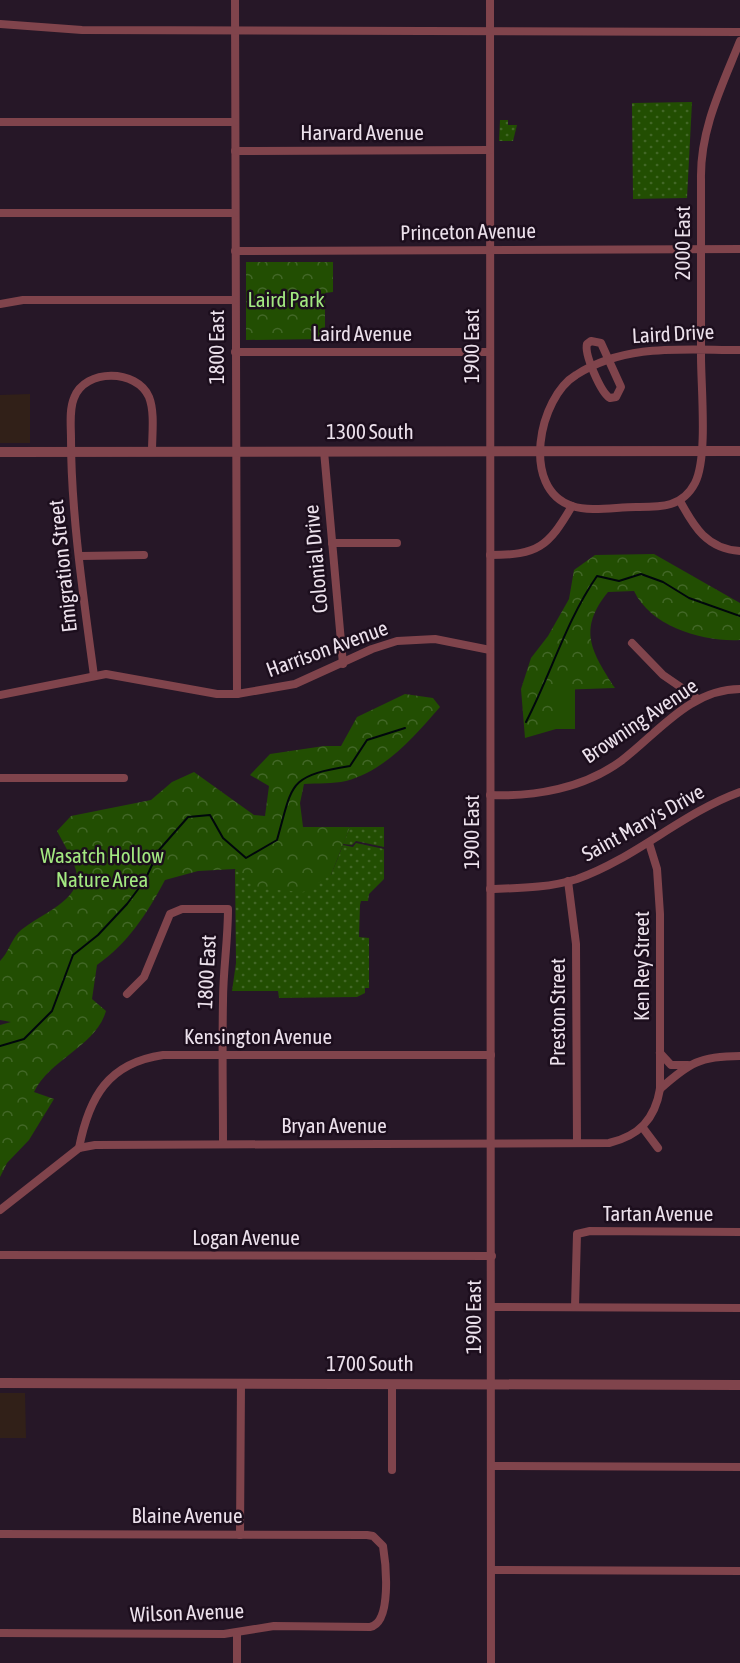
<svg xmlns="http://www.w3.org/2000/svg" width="740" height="1663" viewBox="0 0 740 1663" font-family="'Asap Condensed',sans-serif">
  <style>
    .commercial { fill: #312018 }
    .grass { fill: url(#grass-dots) }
    .forest { fill: url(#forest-crowns) }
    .garden { fill: #224e02 }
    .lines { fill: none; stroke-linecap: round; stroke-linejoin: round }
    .stream { stroke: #00070c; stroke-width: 2 }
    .minor { stroke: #80444c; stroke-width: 8 }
    .tertiary { stroke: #80444c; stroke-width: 10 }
    .labels { text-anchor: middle; stroke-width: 5; stroke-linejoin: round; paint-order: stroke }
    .street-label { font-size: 21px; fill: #ece1ec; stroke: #1c0e1d }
    .park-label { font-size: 21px; fill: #a3e981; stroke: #1c0e1d }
  </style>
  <defs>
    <pattern id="grass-dots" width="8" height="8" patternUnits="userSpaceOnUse" patternTransform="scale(1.5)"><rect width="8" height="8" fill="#224e02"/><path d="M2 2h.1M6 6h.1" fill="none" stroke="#426727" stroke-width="1.8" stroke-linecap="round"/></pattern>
    <pattern id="forest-crowns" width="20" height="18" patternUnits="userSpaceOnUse" patternTransform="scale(1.5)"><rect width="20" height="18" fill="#224e02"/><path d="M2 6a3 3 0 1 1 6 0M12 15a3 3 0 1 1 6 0" fill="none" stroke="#426727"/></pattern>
  </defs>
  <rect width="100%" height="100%" fill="#261727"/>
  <g class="commercial">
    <polygon points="30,394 30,443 0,443 0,395"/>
    <polygon points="0,1393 25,1393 26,1438 0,1438"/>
  </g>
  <g class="grass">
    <polygon points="692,102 687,198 633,199 632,103"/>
    <polygon points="500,120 508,120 508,125 517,125 513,141 499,141"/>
    <polygon points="350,827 384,827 384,847 356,841 352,845 343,844"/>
    <polygon points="356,843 384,849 384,879 369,894 368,901 361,901 360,905 359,937 369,938 369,988 365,988 365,993 357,997 279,998 278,991 232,991 236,963 235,869 256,887 331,875 343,845 353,847"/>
  </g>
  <g class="forest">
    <polygon points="246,262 333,262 333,292 325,293 325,339 246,340"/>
    <path d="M654,554L740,603V640C703,642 651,627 634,591L608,592C577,630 592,652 615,688L557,690L556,729L525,738L521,689L531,658L548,636L569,599L574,570L595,555Z"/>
    <path d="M405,694L433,698L440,707C414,737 386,770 346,781C333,784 317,783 304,784L300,803L303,827H350L331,875L303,892L255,888L235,869L198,871L165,880C147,914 128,943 97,965L92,999L106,1011C96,1046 50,1059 34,1092L54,1099L29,1140L7,1163L0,1177V1025L11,1022L0,1020V961C8,953 11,941 18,933C36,914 94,899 72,861L74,857L70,855L57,831L71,816L151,800L172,782L194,772L254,815L265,816L269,786L250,775L270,754L324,746H341L357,717Z"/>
  </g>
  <rect class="garden" x="556" y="689" width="19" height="40"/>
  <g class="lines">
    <g class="stream">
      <path d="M526,722C551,674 566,621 597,576L619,581L641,574L663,582L689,598L740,616"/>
      <path d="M0,1046L24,1039L52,1011L73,955L98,935L127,904L145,880L159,850L188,817L210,815L223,838L246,858L277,840C293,784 287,776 350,766L367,740L405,728"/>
    </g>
    <g class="minor">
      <polyline points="235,0 237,694"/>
      <polyline points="490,0 491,1663"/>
      <polyline points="0,24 82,30 740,32"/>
      <path d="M740,41C722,86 700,129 701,179V357C701,387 708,458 695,483C682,508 660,507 636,507C616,507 590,512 572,506C520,489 539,397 576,375C626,343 683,350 740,350"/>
      <polyline points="0,122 235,122"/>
      <polyline points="235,151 490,150"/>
      <polyline points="0,213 235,213"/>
      <polyline points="235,251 740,249"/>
      <polyline points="0,304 23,300 235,300"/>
      <path d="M591,341L601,343L621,387L616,397L610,398C601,393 584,354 587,344Z"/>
      <polyline points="235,352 490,352"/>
      <polyline points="324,451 343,664"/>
      <path d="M680,501C694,527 707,549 740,551"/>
      <polyline points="332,543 397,543"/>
      <path d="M490,555C538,555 548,547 572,506"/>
      <polyline points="81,556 144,555"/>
      <polyline points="632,643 663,675 698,699"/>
      <path d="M94,676C84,601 71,514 71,439C71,426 69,410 74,398C85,368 137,369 149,397C155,412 152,435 152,451"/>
      <polyline points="0,695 106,674 217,694 237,694 295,684 372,649 397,641 435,639 490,650"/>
      <polyline points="0,778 124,778"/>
      <path d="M490,795C535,797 584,788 621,761C658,733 690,689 740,689"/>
      <polyline points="568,881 576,944 577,1143"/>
      <path d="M490,889C519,888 549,888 577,879C636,858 682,813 740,792"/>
      <path d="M127,994L144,977L170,914L182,909H228C228,941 223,970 223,1001C222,1049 223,1097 223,1144"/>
      <polyline points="660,1053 671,1065 688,1065"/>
      <path d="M660,1089C689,1063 700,1056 740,1056"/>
      <polyline points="643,1128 658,1148"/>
      <path d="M79,1148C89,1097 108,1063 163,1055H491"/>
      <path d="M0,1210L79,1148L95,1145L609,1143C639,1136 655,1119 660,1089V914L657,869L649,843"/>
      <polyline points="0,1255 492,1256"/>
      <polyline points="492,1307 740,1308"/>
      <polyline points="575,1307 577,1234 590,1231 740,1232"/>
      <polyline points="492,1466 740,1467"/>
      <polyline points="392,1470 392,1384"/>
      <path d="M0,1534L367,1535L373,1536L383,1546C386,1564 392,1623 370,1627L274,1626L224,1634L0,1633"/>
      <polyline points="240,1535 241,1383"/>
      <polyline points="491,1570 740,1571"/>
      <polyline points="237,1633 237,1663"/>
    </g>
    <g class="tertiary">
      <polyline points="0,452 740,451"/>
      <polyline points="0,1383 740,1385"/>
    </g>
  </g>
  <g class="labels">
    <g class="street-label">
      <text x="362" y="140">Harvard Avenue</text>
      <text transform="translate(468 232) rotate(-1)" y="7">Princeton Avenue</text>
      <text transform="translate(683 243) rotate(-90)" y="7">2000 East</text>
      <text x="362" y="341">Laird Avenue</text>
      <text transform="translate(673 334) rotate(-3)" y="7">Laird Drive</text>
      <text transform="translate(472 346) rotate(-90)" y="7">1900 East</text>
      <text transform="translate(217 347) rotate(-90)" y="7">1800 East</text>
      <text x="370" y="439">1300 South</text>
      <text transform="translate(316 559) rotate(-95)" y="7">Colonial Drive</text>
      <text transform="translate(63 566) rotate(-96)" y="7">Emigration Street</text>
      <text transform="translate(327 649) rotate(-20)" y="7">Harrison Avenue</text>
      <text transform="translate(640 721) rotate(-34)" y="7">Browning Avenue</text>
      <text transform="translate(643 823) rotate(-29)" y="7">Saint Mary's Drive</text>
      <text transform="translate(472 832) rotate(-90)" y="7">1900 East</text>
      <text transform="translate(642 966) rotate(-90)" y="7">Ken Rey Street</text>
      <text transform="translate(207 972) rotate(-87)" y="7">1800 East</text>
      <text transform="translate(558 1012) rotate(-90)" y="7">Preston Street</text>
      <text x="258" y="1044">Kensington Avenue</text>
      <text x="334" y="1133">Bryan Avenue</text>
      <text x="658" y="1221">Tartan Avenue</text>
      <text x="246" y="1245">Logan Avenue</text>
      <text transform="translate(474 1317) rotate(-90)" y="7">1900 East</text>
      <text x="370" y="1371">1700 South</text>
      <text x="187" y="1523">Blaine Avenue</text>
      <text transform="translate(187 1613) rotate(-2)" y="7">Wilson Avenue</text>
    </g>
    <g class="park-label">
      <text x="286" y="307">Laird Park</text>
      <text x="102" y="863">Wasatch Hollow<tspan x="102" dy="24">Nature Area</tspan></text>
    </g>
  </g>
</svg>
